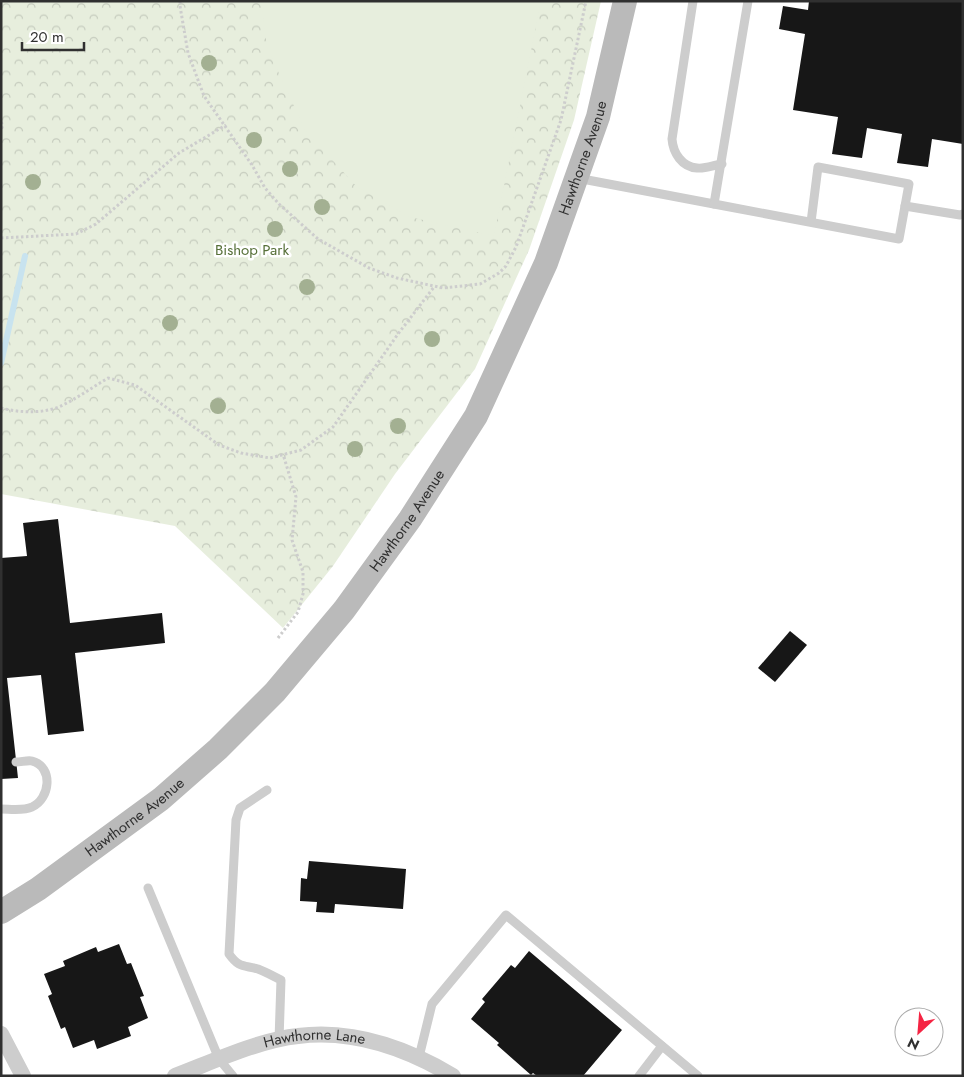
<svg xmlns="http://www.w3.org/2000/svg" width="964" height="1077" viewBox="0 0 964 1077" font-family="Jost,sans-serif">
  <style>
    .forest { fill: url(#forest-crowns) }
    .pitch { fill: #e7eedd }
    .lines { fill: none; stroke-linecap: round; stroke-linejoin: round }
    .stream { stroke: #c8e3ef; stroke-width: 6 }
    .building { fill: #171717 }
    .path { stroke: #cdcdcd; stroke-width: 3; stroke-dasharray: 2.5 2.5; stroke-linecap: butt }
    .lane { stroke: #cdcdcd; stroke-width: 9 }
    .street { stroke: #cdcdcd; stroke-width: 16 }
    .secondary { stroke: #bababa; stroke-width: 24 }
    .tree { fill: #a3b092 }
    .labels { text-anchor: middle; stroke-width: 5; stroke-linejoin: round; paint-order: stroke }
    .street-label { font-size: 15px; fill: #303030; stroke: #fff }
    .park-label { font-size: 15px; fill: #577039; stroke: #fff }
  </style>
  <defs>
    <pattern id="forest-crowns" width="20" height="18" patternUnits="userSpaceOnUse" patternTransform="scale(1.25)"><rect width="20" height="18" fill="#e7eedd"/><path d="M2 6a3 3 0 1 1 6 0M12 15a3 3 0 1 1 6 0" fill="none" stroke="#c6ccbe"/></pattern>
  </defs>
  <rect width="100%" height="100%" fill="#fff"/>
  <polygon class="forest" points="1,1 601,1 574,120 529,250 475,369 395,474 333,566 283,628 175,526 1,494"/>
  <polygon class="pitch" points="261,1 541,1 494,236 410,217 357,187 305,130 267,47"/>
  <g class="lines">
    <polyline class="stream" points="1,363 25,256"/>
  </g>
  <g class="building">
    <polygon points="809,1 963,1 963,144 932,139 928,167 897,163 902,134 867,128 862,158 832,154 838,117 793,110 805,34 779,29 783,6 808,10"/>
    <polygon points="58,519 70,623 162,613 165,643 75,653 84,731 48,735 41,675 7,678 18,778 1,779 1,558 27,556 23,523"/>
    <polygon points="790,631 807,645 775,682 758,668"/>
    <polygon points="309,861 406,869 403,909 335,904 334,913 316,912 317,902 300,901 301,878 307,879"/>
    <polygon points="119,944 127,964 131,963 144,996 140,997 148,1018 128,1027 131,1036 97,1049 94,1040 73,1048 65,1027 61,1029 48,996 52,994 44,974 65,966 63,961 96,947 98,952"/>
    <polygon points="529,951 622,1030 583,1076 537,1076 533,1073 531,1075 497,1045 499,1043 471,1019 485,1002 482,999 511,965 515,968"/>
  </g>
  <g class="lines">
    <g class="path">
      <polyline points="180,1 180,6 188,53 204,96 252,165 265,188 279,204 318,239 369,268 397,278 443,288 480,284 499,273 506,266 516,247 561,120 586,1"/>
      <polyline points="1,122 3,125 1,130"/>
      <polyline points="1,238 76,234 96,224 179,153 226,125"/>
      <path d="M1,408C20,413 45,414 63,405C79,397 93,387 108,378L135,385L219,445L241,453L270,458L301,450L333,427L398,334L434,287"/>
      <polyline points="278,638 298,612 303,594 303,572 292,540 296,497 283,454"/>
    </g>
    <g class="lane">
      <path d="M693,1L672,139C673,153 682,167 697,168C705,169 714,165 722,164"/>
      <polyline points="577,178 714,204 748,1"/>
      <polyline points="714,204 899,239 909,184 818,167 811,222"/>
      <polyline points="905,206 960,215 963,214"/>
      <path d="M267,790L240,808L236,820L229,954C239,968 243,965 258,969C266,972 273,976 281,980L279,1040"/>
      <path d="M1,809C10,809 24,811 32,807C50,799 54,767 32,761C28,760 21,762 16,762"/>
      <polyline points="148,888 219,1059 233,1076"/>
      <polyline points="419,1057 432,1004 506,915 698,1076"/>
      <polyline points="639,1076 662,1046"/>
    </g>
    <g class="street">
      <polyline points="1,1034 23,1076"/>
      <path id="s1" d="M175,1076C212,1062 259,1040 298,1036C353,1029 406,1048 453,1076"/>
    </g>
    <path class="secondary" id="s2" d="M1,912L38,889L161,799L218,749L275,692L344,610L410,519L476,416L546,263L598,117L625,1"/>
  </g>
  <g class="tree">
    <circle cx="209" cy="63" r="8"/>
    <circle cx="254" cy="140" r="8"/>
    <circle cx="290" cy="169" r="8"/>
    <circle cx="33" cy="182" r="8"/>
    <circle cx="322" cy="207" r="8"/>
    <circle cx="275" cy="229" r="8"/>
    <circle cx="307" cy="287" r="8"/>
    <circle cx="170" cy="323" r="8"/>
    <circle cx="432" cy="339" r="8"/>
    <circle cx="218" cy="406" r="8"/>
    <circle cx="398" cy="426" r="8"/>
    <circle cx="355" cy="449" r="8"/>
  </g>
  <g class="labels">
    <g class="street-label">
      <text dy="5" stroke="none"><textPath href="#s2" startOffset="974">Hawthorne Avenue</textPath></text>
      <text dy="5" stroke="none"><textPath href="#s2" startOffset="569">Hawthorne Avenue</textPath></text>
      <text dy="5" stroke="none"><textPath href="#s2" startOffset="164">Hawthorne Avenue</textPath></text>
      <text dy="5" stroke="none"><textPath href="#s1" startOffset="146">Hawthorne Lane</textPath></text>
    </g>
    <g class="park-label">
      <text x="252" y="255">Bishop Park</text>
    </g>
  </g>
  <rect width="964" height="1077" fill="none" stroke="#303030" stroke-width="5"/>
  <g transform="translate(919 1032) rotate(206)"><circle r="24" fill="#ffffff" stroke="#acacac"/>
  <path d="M0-4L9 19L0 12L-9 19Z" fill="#f52443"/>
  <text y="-8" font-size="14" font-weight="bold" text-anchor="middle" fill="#303030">N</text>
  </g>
  <path d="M22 42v8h62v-8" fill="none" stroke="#303030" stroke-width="2.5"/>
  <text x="30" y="42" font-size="15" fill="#303030" stroke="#ffffff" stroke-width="4" paint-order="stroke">20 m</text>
</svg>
